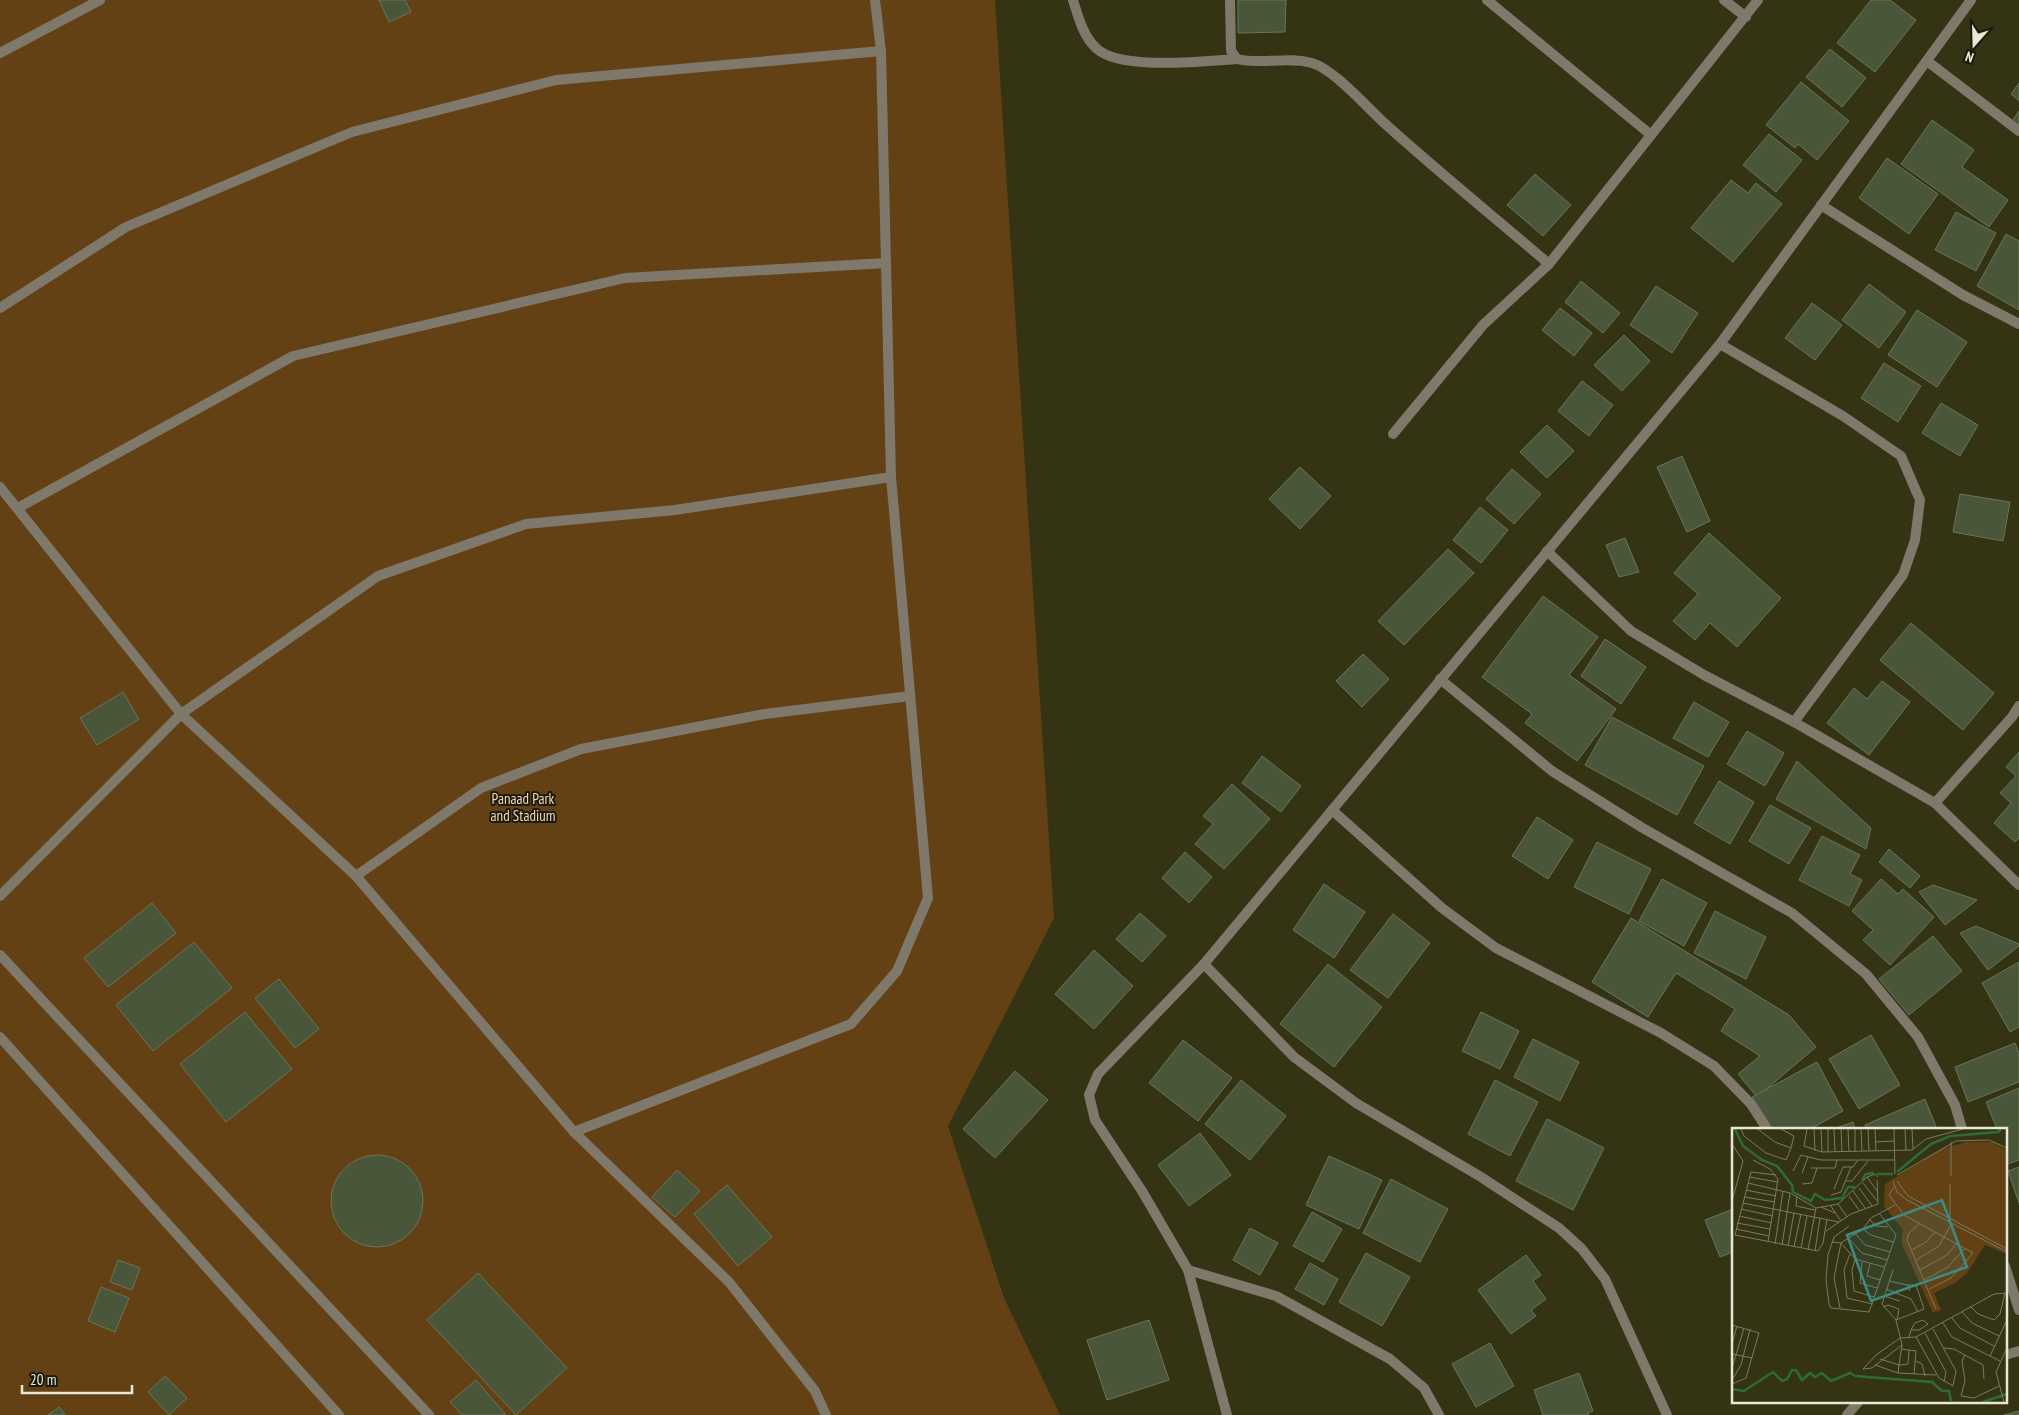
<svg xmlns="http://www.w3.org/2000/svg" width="2019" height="1415" viewBox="0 0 2019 1415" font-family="'PT Sans Narrow',sans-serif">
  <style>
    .green { fill: #634114 }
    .building { fill: #4a5639; stroke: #697658 }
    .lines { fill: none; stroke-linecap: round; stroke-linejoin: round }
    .minor { stroke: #7e796b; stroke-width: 10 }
    .tertiary { stroke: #7e796b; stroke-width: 10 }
    .labels { text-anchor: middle; stroke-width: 4; stroke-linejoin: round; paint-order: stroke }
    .park-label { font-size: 15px; fill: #f6d8b7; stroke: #1a1a0d }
    .inset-river { fill: none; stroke: #2e6c37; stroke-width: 2.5 }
    .inset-road { fill: none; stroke: #7c7b61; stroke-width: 1 }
    .view { fill: #3a8d83; fill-opacity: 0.15; stroke: #3a8d83; stroke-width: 2.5 }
    .inset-edge { fill: none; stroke: #e7e8d5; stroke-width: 2.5 }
  </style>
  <rect width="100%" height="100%" fill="#343314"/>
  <polygon class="green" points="0,0 995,0 1054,918 948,1126 1004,1298 1060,1415 0,1415"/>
  <g class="building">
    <polygon points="379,0 405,0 411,12 389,22"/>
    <polygon points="1238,0 1286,0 1285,32 1238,33"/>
    <polygon points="1871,0 1890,0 1916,20 1875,72 1837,43"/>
    <polygon points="1830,49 1866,78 1842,107 1806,77"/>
    <polygon points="1801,82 1849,121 1817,160 1798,144 1795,148 1766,125"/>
    <polygon points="2019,83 2019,101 2011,94"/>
    <polygon points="2019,111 2019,131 2010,124"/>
    <polygon points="1932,120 1974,150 1962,167 2008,200 1989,227 1901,164"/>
    <polygon points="1769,134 1802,160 1776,192 1743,165"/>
    <polygon points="1887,158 1938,194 1909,234 1859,198"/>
    <polygon points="1535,174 1571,205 1543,236 1507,205"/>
    <polygon points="1731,180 1748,193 1756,183 1782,204 1733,262 1691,228"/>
    <polygon points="1956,212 1996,233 1976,271 1935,250"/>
    <polygon points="2006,234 2019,241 2019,310 1977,286"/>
    <polygon points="1581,281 1620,313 1603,333 1565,302"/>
    <polygon points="1869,284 1906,312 1879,348 1842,320"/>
    <polygon points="1656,286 1698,313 1672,353 1630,325"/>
    <polygon points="1812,303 1842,325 1815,360 1785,338"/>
    <polygon points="1560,308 1592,333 1574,356 1542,330"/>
    <polygon points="1917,310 1967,342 1937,387 1888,355"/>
    <polygon points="1624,335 1650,361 1622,391 1594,365"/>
    <polygon points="1884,363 1921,386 1898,422 1861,398"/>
    <polygon points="1582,381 1613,405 1589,436 1558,411"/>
    <polygon points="1941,403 1978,425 1960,456 1922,433"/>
    <polygon points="1547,425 1574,451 1547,478 1520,452"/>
    <polygon points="1682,456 1710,521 1687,532 1657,467"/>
    <polygon points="1300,467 1331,496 1300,529 1269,499"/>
    <polygon points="1512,469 1541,494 1514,524 1486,499"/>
    <polygon points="1960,494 2010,502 2003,541 1953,532"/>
    <polygon points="1480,507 1508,530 1481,563 1453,540"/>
    <polygon points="1709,533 1781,598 1737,647 1710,623 1695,640 1673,621 1698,594 1674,573"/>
    <polygon points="1625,538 1639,572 1619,577 1606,545"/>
    <polygon points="1448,549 1474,573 1404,645 1378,621"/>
    <polygon points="1543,596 1598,637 1569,675 1616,709 1577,761 1525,723 1532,714 1482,677"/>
    <polygon points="1911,623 1994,693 1963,730 1880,660"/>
    <polygon points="1605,639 1646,667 1621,704 1581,676"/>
    <polygon points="1363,654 1389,679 1362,707 1336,681"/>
    <polygon points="1882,681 1910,702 1869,755 1827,723 1854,688 1867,699"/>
    <polygon points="123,692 139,719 97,745 80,718"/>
    <polygon points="1694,702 1729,722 1708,757 1673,738"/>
    <polygon points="1612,717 1704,766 1677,815 1585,765"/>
    <polygon points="1747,731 1784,753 1765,786 1727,764"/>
    <polygon points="2019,752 2019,838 2015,842 1994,823 2011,803 2000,793 2016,776 2006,767"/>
    <polygon points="1262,756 1301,786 1281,812 1242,783"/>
    <polygon points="1797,761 1871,828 1866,849 1776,799"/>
    <polygon points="1719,781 1754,802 1730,844 1694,823"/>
    <polygon points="1232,784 1270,819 1224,869 1195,844 1213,824 1203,816"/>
    <polygon points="1770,805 1811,828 1789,864 1749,841"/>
    <polygon points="1537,817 1573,840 1548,879 1512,856"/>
    <polygon points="1822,836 1860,855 1850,874 1862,880 1849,906 1799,880"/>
    <polygon points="1597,842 1651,869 1629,914 1574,887"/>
    <polygon points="1889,849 1920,876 1910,888 1879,862"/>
    <polygon points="1185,852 1212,877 1189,903 1162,878"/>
    <polygon points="1662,879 1707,903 1684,946 1639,921"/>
    <polygon points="1881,879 1898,894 1903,889 1934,917 1890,965 1863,940 1873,930 1852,911"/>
    <polygon points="1324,884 1365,912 1334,958 1293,930"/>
    <polygon points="1933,885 1977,900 1945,925 1919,892"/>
    <polygon points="152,903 176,933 108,987 84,958"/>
    <polygon points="1715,911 1766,937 1746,979 1694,953"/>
    <polygon points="1140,913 1166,936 1142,962 1116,939"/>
    <polygon points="1393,914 1430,943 1388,998 1350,970"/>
    <polygon points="1631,918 1789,1015 1816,1047 1757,1097 1738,1074 1760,1056 1721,1031 1735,1009 1676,973 1648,1017 1592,982"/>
    <polygon points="1976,926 2019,944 2019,946 1988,970 1960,933"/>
    <polygon points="1933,936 1962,971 1909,1015 1879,979"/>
    <polygon points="194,942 232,988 153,1051 116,1005"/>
    <polygon points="1094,950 1133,986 1094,1029 1055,994"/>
    <polygon points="2019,962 2019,1027 2010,1032 1982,983"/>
    <polygon points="1328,964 1382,1007 1334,1067 1280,1024"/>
    <polygon points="279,979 319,1029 295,1048 255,998"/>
    <polygon points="245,1012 292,1069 226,1122 180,1064"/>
    <polygon points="1481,1012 1519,1031 1500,1069 1462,1051"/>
    <polygon points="1871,1035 1900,1085 1859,1109 1829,1059"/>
    <polygon points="1533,1039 1579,1062 1560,1101 1514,1077"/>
    <polygon points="1183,1040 1232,1078 1198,1121 1149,1083"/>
    <polygon points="2015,1043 2019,1053 2019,1082 1968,1102 1955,1067"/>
    <polygon points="1817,1062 1843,1111 1810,1129 1770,1129 1752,1097"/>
    <polygon points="1015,1071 1048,1100 995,1158 963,1129"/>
    <polygon points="1241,1080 1286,1116 1250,1160 1205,1124"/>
    <polygon points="1495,1080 1538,1102 1510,1156 1468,1134"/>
    <polygon points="2019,1088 2019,1160 2005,1165 2005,1129 1997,1129 1986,1102"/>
    <polygon points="1925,1099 1937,1129 1866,1129 1865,1125"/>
    <polygon points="1547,1119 1604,1148 1573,1210 1516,1181"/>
    <polygon points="1853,1122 1855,1129 1833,1129"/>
    <polygon points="1200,1133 1231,1175 1189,1206 1158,1165"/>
    <circle cx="377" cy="1201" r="46"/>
    <polygon points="1329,1156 1382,1180 1359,1229 1306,1205"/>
    <polygon points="2019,1167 2019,1203 2008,1171"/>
    <polygon points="677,1170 700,1191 675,1217 652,1197"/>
    <polygon points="1391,1179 1448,1209 1420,1262 1363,1233"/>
    <polygon points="727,1185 772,1237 738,1266 694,1214"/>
    <polygon points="1733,1209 1733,1252 1720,1257 1705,1220"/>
    <polygon points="1312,1212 1342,1229 1323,1262 1293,1246"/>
    <polygon points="1250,1228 1278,1243 1260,1275 1233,1260"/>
    <polygon points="1366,1253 1410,1277 1382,1326 1339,1302"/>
    <polygon points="1526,1255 1541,1275 1533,1281 1546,1299 1531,1310 1536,1316 1511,1334 1478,1290"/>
    <polygon points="118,1260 140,1268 132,1290 110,1282"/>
    <polygon points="1310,1263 1338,1279 1324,1305 1295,1289"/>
    <polygon points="478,1273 567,1368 516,1415 427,1320"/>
    <polygon points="101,1287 129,1298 115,1332 88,1321"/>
    <polygon points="1149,1320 1169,1380 1107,1400 1087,1340"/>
    <polygon points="1490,1343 1514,1386 1476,1407 1452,1364"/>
    <polygon points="1579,1373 1593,1411 1588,1413 1589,1415 1543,1415 1534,1390"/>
    <polygon points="165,1376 187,1398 169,1415 148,1392"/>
    <polygon points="476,1380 506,1415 462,1415 450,1402"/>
    <polygon points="59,1407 65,1415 48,1415"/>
    <polygon points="2019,1411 2019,1415 2004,1415"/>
  </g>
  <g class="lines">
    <g class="minor">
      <path d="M1073,0C1078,16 1083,36 1096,48C1119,71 1205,61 1237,59"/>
      <path d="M1230,0L1231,51L1237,59C1261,65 1288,56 1312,63C1333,69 1365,105 1382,121C1436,170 1493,216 1549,264"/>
      <polyline points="1487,0 1651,135"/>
      <polyline points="1724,0 1746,17"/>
      <polyline points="0,53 100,0"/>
      <polyline points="1927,61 2019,131"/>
      <polyline points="1821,205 1963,295 2019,324"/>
      <polyline points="0,308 126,227 352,132 556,80 881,51"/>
      <polyline points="1720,344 1843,416 1901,456 1920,500 1915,540 1903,575 1794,722"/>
      <polyline points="1393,434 1483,325 1549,264 1758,0"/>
      <polyline points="0,487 181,714 356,876 574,1132 729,1282 815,1391 826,1415"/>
      <polyline points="18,508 293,356 625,278 886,263"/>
      <polyline points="1547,551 1631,631 1704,675 1794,722 1935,803 2019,885"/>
      <polyline points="1440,679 1552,771 1641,827 1792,913 1866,974 1918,1037 1955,1105 1962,1129"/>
      <polyline points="1935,803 2012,717 2019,706"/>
      <polyline points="1332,810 1442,908 1496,948 1661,1033 1714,1066 1751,1104 1767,1129"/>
      <polyline points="356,876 481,788 581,749 765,714 910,696"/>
      <polyline points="0,896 181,714 378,576 526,524 675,510 891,477"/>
      <polyline points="1204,964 1294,1057 1356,1103 1481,1177 1559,1228 1582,1249 1605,1279 1667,1415"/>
      <polyline points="574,1132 851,1024 897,971 928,898 891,477 881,51 875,0"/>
      <polyline points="2005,1266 2019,1310"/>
      <polyline points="1188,1270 1276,1296 1390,1359 1424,1388 1439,1415"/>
      <polyline points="2005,1355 2019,1351"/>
      <polyline points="1227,1415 1188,1270 1142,1191 1095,1120 1089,1095 1098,1074 1204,964 1720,344 1971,0"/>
      <polyline points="1847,1415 1859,1401"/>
    </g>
    <g class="tertiary">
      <polyline points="0,955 429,1415"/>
      <polyline points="0,1037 339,1415"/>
    </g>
  </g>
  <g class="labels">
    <g class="park-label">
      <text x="523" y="804">Panaad Park<tspan x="523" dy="17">and Stadium</tspan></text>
    </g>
  </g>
  <g transform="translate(1732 1128)">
    <rect width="275" height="275" fill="#343314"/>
    <path d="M234,14H260L275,22V126L253,117L235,145L223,155L202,165L209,182L201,185L169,114L171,102L152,78L153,56L209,21Z" fill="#634114"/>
    <path class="inset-river" d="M3,1L11,18L30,32L45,38L60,57L61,64L79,73L83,66L93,72L110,70L116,59H123M165,44L199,16L218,8L266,4L269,1M145,46H161M130,52L134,46L142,45M123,248L200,254L210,263H217L219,273M0,261L12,263L41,244L50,253L55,251L60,242H64L70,252L78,245L83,249L90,245L99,253L118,245L123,248M251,274L275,266"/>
    <path class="inset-road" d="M9,1L12,8L34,25L54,32L59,20L43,14L26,1M49,1L62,8L59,20M75,1L72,18L90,24L180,22L194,11L231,1M82,1L83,23M89,1L90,24M96,1V24M102,1L103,24M109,1L110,24M116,1L117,24M123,1V24M129,1L130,23M136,1L137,23M143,1L144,23M162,1L163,46M173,1L174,22M180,1L181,21M143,14L162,13M0,16L11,33L0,73M21,32L38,41L46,51L36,114M79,40H103L105,32M61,43L69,27L89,32H125M70,45L76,29M44,47L19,44L3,107L86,123L91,115L95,91M165,47L224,13L257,12L275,20M219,48V14M17,49L46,54M135,49L145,63M114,53H120L136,33M161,53L165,64L175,72L275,124M165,53L176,68L275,121M16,55L58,65L84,80L106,76L135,49L143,46L146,49M131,55L146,74M70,56L80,55L85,40M218,56V93M162,59L157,67L172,87L241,125L219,150L197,161M127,60L140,78M102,61L111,39H121L126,32H163M14,62L44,68M121,63L133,80M99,67L109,64L119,39M65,68L64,78L83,82M117,68L127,82M12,69L43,74M11,75L107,94M106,76L115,89M98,77L109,93M89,79L103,85M9,81L41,88M7,88L40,95M137,91L144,98L156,99M5,95L38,101M188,95L177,105L175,112L204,181M117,98L102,109L96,127L94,152L97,176L99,180L137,184L164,107L147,85M4,101L37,108M131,101L139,107L161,114M94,103L119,86L146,76L145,52M123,105L133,117L158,124M116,110L130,125L155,132M100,114L109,115L123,131L152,139M43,116L51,63M50,117L58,65M56,118L62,85M62,119L69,86M69,120L75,88M76,122L84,80M180,122L194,114L203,104M83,123L88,90M118,126L112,142L115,170L141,176M123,131L120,142L122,163L142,169M184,132L207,118L220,95M130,134L128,155L145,160M138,136L135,148L148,152M161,142L150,176L164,192M188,142L215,127L225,115M192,152L216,139L233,120M157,153L175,157L178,163M154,161L179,171L186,184M152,168L168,173M151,179L156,177L167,181L165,192M239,179L246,186L262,192L268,186L273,165M108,180L102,150L109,115L131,101L139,90L163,77M230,184L240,195L267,208M220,190L228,200L262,218M211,195L220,209L268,233M0,197L27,205L14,250L0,256M193,205L214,244L212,254M177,209L179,202L180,200L183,195L191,192L196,196L187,202H179M184,209L207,250L221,258L224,243L201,201M0,216L5,198M170,217L140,240L131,241L144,227L168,210L184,209L262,166L275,165M212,220L222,221L251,237L252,251M169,221L184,223L182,246M0,226L20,230M233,227L230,233L233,253L229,268L242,270L267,258M258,228L275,192M148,231L167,237L170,217L164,192L192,181L184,157H175M184,233L190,236L193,248M143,237L166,245L204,247M0,240L12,200M166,245L167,237L176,236L177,222M0,252L9,237L18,201M272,274L264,244L275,220"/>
    <path class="view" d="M210,72L235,139L139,173L115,107Z"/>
    <rect width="275" height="275" class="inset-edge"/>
  </g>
  <g transform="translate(1974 45) rotate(200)" stroke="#1a1a0d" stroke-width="4" paint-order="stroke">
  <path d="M0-4L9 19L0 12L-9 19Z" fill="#e7e8d5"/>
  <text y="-8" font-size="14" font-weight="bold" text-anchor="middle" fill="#e7e8d5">N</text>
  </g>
  <path d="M22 1385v8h110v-8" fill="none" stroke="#e7e8d5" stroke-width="2.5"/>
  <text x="30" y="1385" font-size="15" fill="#e7e8d5" stroke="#1a1a0d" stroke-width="4" paint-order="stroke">20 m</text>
</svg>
